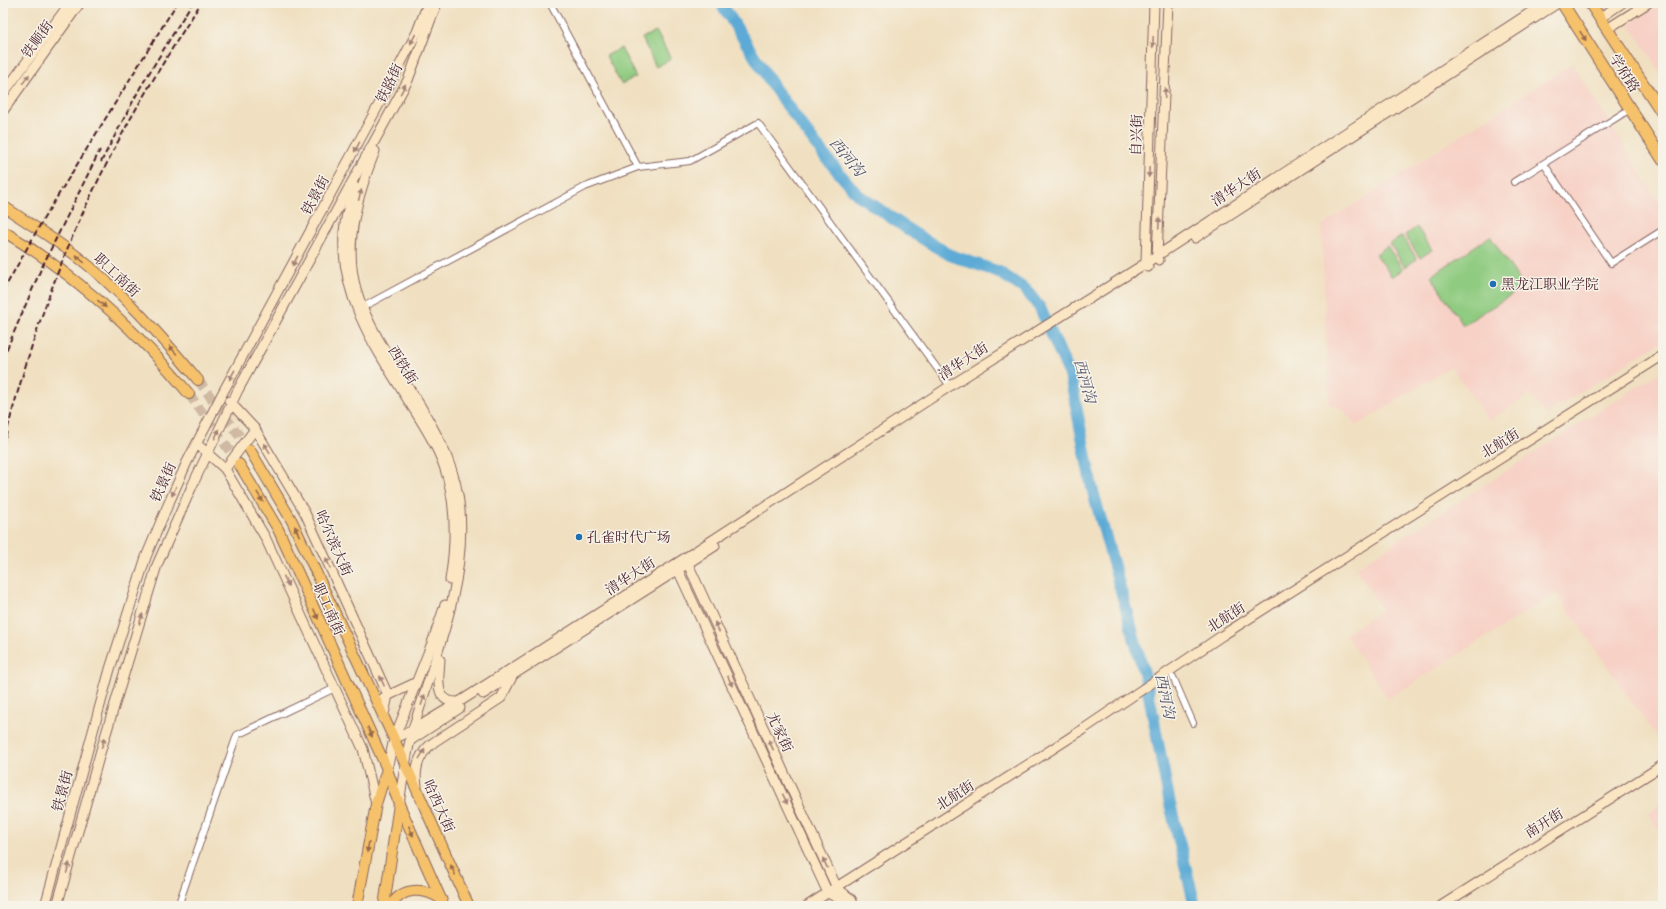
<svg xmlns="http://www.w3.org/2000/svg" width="1666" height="909" viewBox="0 0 1666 909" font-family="'Sorts Mill Goudy','Noto Serif SC',serif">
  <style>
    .built { fill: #f7d1c6 }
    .green { fill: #8fcb80; stroke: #6c7556 }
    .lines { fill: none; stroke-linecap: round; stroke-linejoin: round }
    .river { stroke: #5baad5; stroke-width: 12 }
    .primary-tunnel { stroke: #cfb9a3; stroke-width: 10; stroke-dasharray: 10 5; stroke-linecap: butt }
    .street-casing { stroke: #846360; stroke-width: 8 }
    .secondary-casing { stroke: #846360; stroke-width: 11 }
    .primary-casing { stroke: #846360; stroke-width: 12 }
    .highway-casing { stroke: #846360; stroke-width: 13 }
    .street { stroke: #fff; stroke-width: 6 }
    .secondary { stroke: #fbe6c4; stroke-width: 9 }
    .primary { stroke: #f5c16b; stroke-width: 10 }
    .highway { stroke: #f5c16b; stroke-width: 11 }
    .rail { stroke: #4a1f2b; stroke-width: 2; stroke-dasharray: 6 3; stroke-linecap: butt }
    .oneway { fill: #976848 }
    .oneway2 { fill: #a28278 }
    .poi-dot { fill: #1f6fb2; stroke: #f7f3e8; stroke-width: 1.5 }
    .labels { text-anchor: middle; stroke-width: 3; stroke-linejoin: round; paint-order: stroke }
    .street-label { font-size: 14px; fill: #4a1f2b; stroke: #f7f3e8 }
    .poi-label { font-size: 14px; fill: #4a1f2b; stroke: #f7f3e8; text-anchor: start }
    .water-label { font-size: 15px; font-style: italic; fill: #505066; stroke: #f7f3e8 }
  </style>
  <rect width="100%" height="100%" fill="#f7f3e8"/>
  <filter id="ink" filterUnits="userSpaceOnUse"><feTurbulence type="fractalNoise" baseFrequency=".025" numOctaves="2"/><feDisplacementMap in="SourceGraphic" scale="8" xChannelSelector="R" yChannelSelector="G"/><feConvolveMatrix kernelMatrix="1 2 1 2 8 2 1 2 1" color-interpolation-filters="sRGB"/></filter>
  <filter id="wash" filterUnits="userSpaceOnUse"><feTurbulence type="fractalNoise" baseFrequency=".012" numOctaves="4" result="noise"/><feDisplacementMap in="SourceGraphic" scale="16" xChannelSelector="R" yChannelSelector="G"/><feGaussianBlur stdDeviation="0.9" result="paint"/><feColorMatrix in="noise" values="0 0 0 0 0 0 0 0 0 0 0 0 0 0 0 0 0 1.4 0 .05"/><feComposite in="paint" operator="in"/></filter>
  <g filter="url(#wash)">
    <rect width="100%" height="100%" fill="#f0e0c1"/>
    <g class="built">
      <polygon points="1663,3 1663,77 1629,24"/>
      <polygon points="1572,64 1663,208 1663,341 1545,414 1530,394 1489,421 1451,366 1356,426 1343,409 1329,404 1321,226"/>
      <polygon points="1663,370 1663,740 1660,742 1556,593 1388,699 1345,634 1382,610 1356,568"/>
      <polygon points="1663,803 1663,836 1648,813"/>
    </g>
    <g class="green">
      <polygon points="656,31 671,59 656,67 642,38"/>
      <polygon points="621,48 636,77 621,84 606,56"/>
      <polygon points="1417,227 1432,250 1420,258 1405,235"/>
      <polygon points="1402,236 1417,259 1405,267 1390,244"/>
      <polygon points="1490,236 1524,287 1463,325 1431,276"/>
      <polygon points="1387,246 1403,269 1392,277 1376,254"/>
    </g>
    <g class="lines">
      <polyline class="river" points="721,3 775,89 823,154 857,194 912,232 950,255 999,272 1026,290 1040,308 1070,375 1092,488 1146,680 1170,804 1195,906"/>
    </g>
  </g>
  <g filter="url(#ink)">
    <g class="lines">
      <g class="primary-tunnel">
        <polyline points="198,380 249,449"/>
        <polyline points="189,394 239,464"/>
      </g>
      <defs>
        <g id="street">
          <polyline points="550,3 638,167 690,161 758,123 950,386"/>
          <polyline points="1544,164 1611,263 1663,230"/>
          <polyline points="1514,182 1630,109"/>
          <polyline points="363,307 585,187 638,167"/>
          <polyline points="1173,677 1193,723"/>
          <polyline points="178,906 237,735 335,688"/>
        </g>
        <g id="secondary">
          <polyline points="1600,18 1622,3"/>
          <polyline points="1607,29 1648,3"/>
          <polyline points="3,94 70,3"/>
          <polyline points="3,111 80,3"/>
          <path d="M375,151C358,194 343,242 356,289C367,328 399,372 421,407C440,439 457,472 460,510C466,586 435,657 413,729C406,753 403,779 399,804"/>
          <path d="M354,186C350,201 345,217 344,233C340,297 376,349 408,400C421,421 436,443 444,466C457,503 456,543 450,580"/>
          <polyline points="1195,238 1558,3"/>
          <polyline points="1159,260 1157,256 1168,3"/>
          <polyline points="1148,267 1146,263 1154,3"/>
          <polyline points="229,401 255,429 305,513 388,695 383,719"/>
          <polyline points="197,444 225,469 265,537 363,749 376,804"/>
          <polyline points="225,469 255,429"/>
          <polyline points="688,564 837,888 851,899 854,906"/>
          <polyline points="678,570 828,893 847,903 849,906"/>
          <path d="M440,660C439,677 433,704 459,702"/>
          <polyline points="483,694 715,546"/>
          <polyline points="383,698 415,683"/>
          <polyline points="394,739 413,730 459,702 685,558 950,386 1146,263 1545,3"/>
          <polyline points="411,740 460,708"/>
          <polyline points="387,769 394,739 432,643 445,605"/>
          <path d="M417,786C414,768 419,753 434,742L501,698L512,677"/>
          <polyline points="45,906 110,669 146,557 164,514 187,462 222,394 390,84 417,32 428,3"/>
          <polyline points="57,906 101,750 157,565 193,484 238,390 408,80 437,3"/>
          <polyline points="807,906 1082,730 1223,635 1663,355"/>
          <polyline points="1441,906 1663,765"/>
        </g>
        <g id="primary">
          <path d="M3,206C27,222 51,237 74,254C120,289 161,336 198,380"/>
          <path d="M3,231C75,274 136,329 189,394"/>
          <polyline points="250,450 292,521 394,739 469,906"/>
          <polyline points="239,464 278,529 387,769 399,804 444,906"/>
          <polyline points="357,906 376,804 387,769"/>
          <polyline points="384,906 399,804"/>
          <path d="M391,906C402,886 425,888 441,899"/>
        </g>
        <g id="highway">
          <polyline points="1562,3 1663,160"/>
          <polyline points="1590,3 1663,114"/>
        </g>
      </defs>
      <use href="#street" class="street-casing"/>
      <use href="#secondary" class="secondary-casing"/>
      <use href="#primary" class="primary-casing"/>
      <use href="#highway" class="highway-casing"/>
      <use href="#street" class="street"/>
      <use href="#secondary" class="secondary"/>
      <use href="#primary" class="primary"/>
      <use href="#highway" class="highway"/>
      <g class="rail">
        <polyline points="101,162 140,88 192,3"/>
        <polyline points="3,291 44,218 177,3"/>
        <polyline points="3,358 41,269 100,150"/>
        <path d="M3,446C28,349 60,254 106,165C134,109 167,56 201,3"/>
      </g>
    </g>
    <defs><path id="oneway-solid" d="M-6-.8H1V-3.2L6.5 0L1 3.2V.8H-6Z"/></defs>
    <g class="oneway">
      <use href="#oneway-solid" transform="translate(1583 36) rotate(57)"/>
      <use href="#oneway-solid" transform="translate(80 259) rotate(-140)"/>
      <use href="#oneway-solid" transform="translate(102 304) rotate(40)"/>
      <use href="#oneway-solid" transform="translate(173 350) rotate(-131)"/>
      <use href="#oneway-solid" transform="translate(260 497) rotate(58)"/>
      <use href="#oneway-solid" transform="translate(297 531) rotate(-115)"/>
      <use href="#oneway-solid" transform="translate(316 614) rotate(66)"/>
      <use href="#oneway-solid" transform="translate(370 732) rotate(65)"/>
      <use href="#oneway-solid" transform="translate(411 831) rotate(66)"/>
      <use href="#oneway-solid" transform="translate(368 847) rotate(100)"/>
      <use href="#oneway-solid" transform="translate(453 870) rotate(-114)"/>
    </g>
    <g class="oneway2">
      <use href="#oneway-solid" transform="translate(413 39) rotate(117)"/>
      <use href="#oneway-solid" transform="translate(1153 42) rotate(92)"/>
      <use href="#oneway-solid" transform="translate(26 79) rotate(-54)"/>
      <use href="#oneway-solid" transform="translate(403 89) rotate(-62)"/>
      <use href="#oneway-solid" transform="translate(1165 93) rotate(-87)"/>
      <use href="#oneway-solid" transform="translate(357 147) rotate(118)"/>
      <use href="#oneway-solid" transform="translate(1149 172) rotate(92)"/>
      <use href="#oneway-solid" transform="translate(360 195) rotate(-74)"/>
      <use href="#oneway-solid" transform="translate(1159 223) rotate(-87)"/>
      <use href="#oneway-solid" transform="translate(295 261) rotate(119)"/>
      <use href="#oneway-solid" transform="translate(232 375) rotate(119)"/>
      <use href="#oneway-solid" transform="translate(217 434) rotate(-64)"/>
      <use href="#oneway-solid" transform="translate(267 448) rotate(-122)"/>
      <use href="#oneway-solid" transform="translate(174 491) rotate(114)"/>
      <use href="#oneway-solid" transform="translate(328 563) rotate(-114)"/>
      <use href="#oneway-solid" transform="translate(286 581) rotate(65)"/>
      <use href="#oneway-solid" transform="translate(141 619) rotate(-73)"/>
      <use href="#oneway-solid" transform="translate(717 627) rotate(-115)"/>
      <use href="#oneway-solid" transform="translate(382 681) rotate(-114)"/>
      <use href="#oneway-solid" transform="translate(730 681) rotate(65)"/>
      <use href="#oneway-solid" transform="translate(423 700) rotate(-71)"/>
      <use href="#oneway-solid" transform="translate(103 743) rotate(-73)"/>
      <use href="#oneway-solid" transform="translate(771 745) rotate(-115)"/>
      <use href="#oneway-solid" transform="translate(422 754) rotate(-59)"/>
      <use href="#oneway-solid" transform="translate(785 799) rotate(65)"/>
      <use href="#oneway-solid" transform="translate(825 863) rotate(-115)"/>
      <use href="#oneway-solid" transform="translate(68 868) rotate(-74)"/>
    </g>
  </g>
  <g class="poi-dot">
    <circle cx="1493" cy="284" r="4"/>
    <circle cx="579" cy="537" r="4"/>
  </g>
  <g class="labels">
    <g class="street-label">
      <text transform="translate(37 39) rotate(-54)" y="5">铁顺街</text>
      <text transform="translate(1625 73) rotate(57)" y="5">学府路</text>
      <text transform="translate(389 83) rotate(-64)" y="5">铁路街</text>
      <text transform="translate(1136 135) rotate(-88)" y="5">自兴街</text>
      <text transform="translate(1236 187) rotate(-33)" y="5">清华大街</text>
      <text transform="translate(315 195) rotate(-62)" y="5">铁景街</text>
      <text transform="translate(117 275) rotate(43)" y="5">职工南街</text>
      <text transform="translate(963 361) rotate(-33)" y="5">清华大街</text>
      <text transform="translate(403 365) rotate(58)" y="5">西铁街</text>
      <text transform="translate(1500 443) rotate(-32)" y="5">北航街</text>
      <text transform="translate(163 482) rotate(-66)" y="5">铁景街</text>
      <text transform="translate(334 543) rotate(66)" y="5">哈尔滨大街</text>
      <text transform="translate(630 576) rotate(-33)" y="5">清华大街</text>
      <text transform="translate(329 609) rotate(66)" y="5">职工南街</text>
      <text transform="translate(1226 617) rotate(-33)" y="5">北航街</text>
      <text transform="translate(780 732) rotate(65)" y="5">尤家街</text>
      <text transform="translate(62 791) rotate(-75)" y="5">铁景街</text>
      <text transform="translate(955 795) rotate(-33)" y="5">北航街</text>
      <text transform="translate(439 806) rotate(66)" y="5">哈西大街</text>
      <text transform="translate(1544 823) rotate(-32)" y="5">南开街</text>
    </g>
    <g class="poi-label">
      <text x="1501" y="289">黑龙江职业学院</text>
      <text x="587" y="542">孔雀时代广场</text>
    </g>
    <g class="water-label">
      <text transform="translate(847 157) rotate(50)" y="5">西河沟</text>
      <text transform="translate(1085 381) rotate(74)" y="5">西河沟</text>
      <text transform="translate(1165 696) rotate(78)" y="5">西河沟</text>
    </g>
  </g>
  <rect width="1666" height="909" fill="none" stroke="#f7f3e8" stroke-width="16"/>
</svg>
